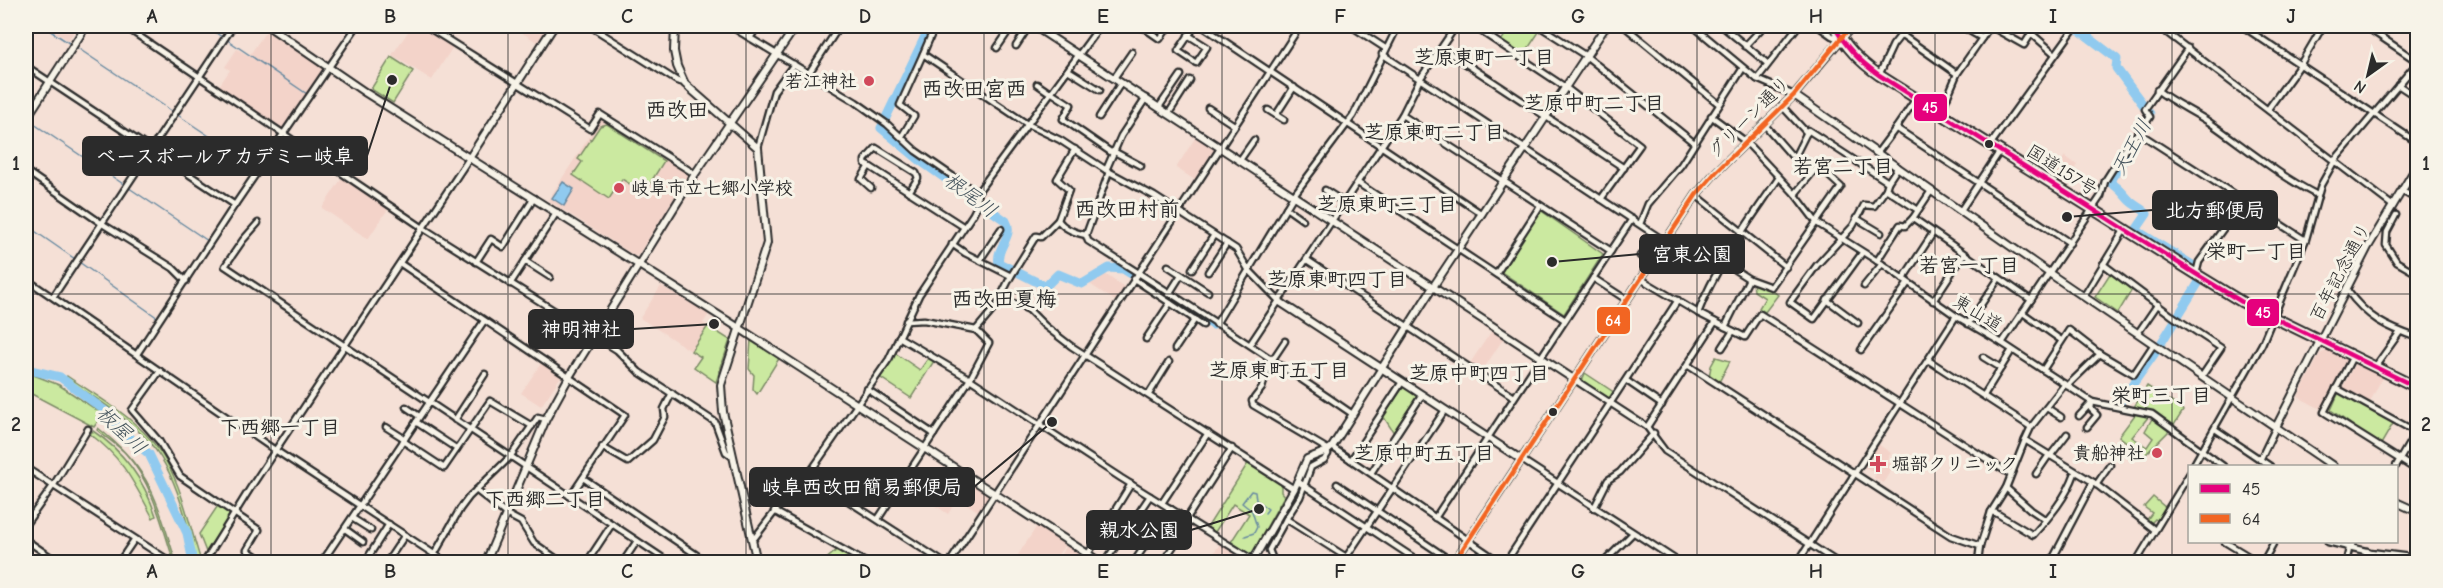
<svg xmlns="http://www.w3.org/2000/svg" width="2443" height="588" viewBox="0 0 2443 588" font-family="'Comic Neue','Klee One',sans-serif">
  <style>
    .built { fill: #f3d3c9 }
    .green { fill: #cbe9a0; stroke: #7b8a66; stroke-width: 1.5 }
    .water { fill: #90caef; stroke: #688aa1; stroke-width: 1.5 }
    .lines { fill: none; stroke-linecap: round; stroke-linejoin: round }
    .stream { stroke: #688aa1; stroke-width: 1.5 }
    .river { stroke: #90caef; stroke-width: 9 }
    .street-casing { stroke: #2b2b2b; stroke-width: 9 }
    .secondary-casing { stroke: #2b2b2b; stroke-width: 10 }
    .highway-casing { stroke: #2b2b2b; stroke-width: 13 }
    .street { stroke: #f7f3e8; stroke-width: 4.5 }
    .secondary { stroke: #f7f3e8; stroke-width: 6 }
    .highway { stroke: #f7f3e8; stroke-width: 8 }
    .bus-1-casing { stroke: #f7f3e8; stroke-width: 9 }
    .bus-2-casing { stroke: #f7f3e8; stroke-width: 9 }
    .bus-1 { stroke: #e5007d; stroke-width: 4.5 }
    .bus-2 { stroke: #f26522; stroke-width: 4.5 }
    .grid { fill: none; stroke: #2b2b2b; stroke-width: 1.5; stroke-opacity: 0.55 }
    .poi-dot { fill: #d1495b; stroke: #f7f3e8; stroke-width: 2 }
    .bus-dot { fill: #2b2b2b; stroke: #f7f3e8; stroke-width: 2 }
    .labels { text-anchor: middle; stroke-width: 6; stroke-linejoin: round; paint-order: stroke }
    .poi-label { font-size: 18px; font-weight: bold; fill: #2b2b2b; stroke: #f7f3e8; text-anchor: end }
    .street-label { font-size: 18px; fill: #2b2b2b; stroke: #f7f3e8 }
    .neighbourhood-label { font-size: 20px; font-weight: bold; fill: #2b2b2b; stroke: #f7f3e8 }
    .water-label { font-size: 20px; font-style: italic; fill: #44535c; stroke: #f7f3e8 }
    .quarter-label { font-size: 21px; font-weight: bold; fill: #2b2b2b; stroke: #f7f3e8 }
    .leader { fill: none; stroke: #2b2b2b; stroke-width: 2 }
    .callout-dot { fill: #2b2b2b; stroke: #f7f3e8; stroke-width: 2 }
    .callout { fill: #2b2b2b; stroke: #2b2b2b; stroke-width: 2 }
    .callout-label { font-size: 20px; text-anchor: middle; font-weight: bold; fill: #fff }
    .line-badge { stroke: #f7f3e8; stroke-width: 2 }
    .badge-label { font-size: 16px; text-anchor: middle; font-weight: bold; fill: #fff }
    .neatline { fill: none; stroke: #2b2b2b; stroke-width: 2 }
    .grid-label { font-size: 20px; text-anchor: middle; font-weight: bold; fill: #2b2b2b }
  </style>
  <rect width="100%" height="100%" fill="#f5e0d6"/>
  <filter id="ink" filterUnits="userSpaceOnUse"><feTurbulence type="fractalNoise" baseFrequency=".0167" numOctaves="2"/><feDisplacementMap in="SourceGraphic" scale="12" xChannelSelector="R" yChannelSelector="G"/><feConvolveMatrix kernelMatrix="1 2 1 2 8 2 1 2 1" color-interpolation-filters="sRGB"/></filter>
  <g filter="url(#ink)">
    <g class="built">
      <polygon points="46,26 78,26 68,40"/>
      <polygon points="412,26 423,26 454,45 432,80 392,55"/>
      <polygon points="518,26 552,26 540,44 516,29"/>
      <polygon points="266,31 325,70 286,128 282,129 219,86 230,70 225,67 237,49 249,56"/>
      <polygon points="602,117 690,173 638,255 635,256 548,200"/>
      <polygon points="1197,135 1215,146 1215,149 1195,180 1176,168"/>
      <polygon points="2065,156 2077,165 2065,185 2051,176"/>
      <polygon points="344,175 390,206 368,239 322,208"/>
      <polygon points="1103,273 1126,288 1117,302 1088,283"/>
      <polygon points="661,286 709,314 703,323 708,326 691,351 640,318"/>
      <polygon points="1493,329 1505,336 1481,373 1468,366"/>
      <polygon points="2331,349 2349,359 2323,410 2298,397 2320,354"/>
      <polygon points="2356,361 2384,374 2369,404 2342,389"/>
      <polygon points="542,362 562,375 541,406 521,393"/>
      <polygon points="1878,444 1891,453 1886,461 1894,466 1883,483 1874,478 1876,474 1864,466"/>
      <polygon points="946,467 990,496 979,512 958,498 948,514 925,499"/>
      <polygon points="1037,526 1065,545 1053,562 1023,562 1016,558"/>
      <polygon points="1221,542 1250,560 1248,562 1208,562"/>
      <polygon points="1067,545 1083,556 1080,562 1055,562"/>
    </g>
    <g class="green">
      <polygon points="1511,26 1535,26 1541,29 1523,56 1501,41"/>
      <polygon points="391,57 413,71 393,103 371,89"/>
      <polygon points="607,124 664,161 644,193 622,179 609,199 573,175 582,162 578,159 600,126"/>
      <polygon points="1540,210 1603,254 1564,314 1500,271"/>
      <polygon points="2111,272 2133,288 2118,313 2095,297"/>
      <polygon points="1753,283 1769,288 1778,295 1765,312 1759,308 1765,298 1754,291"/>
      <polygon points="708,326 730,340 716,382 694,367 701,357 691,351"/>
      <polygon points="751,339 780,357 757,394 753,389 754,375 749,369"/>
      <polygon points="895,353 920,370 929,357 934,361 911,398 878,376"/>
      <polygon points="1716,357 1730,361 1718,384 1709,377 1711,366"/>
      <polygon points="26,372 59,385 103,414 94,427 26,391"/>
      <polygon points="1585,373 1615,393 1611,398 1609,399 1582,381"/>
      <path d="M67,376C102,400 146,423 167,463C183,491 190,527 200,558L195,559C188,522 176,472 150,443C126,416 95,398 65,378Z"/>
      <polygon points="1404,386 1418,395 1418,398 1394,433 1383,416"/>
      <polygon points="2147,386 2182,409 2183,411 2174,425 2150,411 2134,407"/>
      <polygon points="2339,392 2394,422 2380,446 2351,428 2352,425 2331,410"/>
      <polygon points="2137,412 2149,416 2132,437 2147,447 2153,438 2145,431 2153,417 2170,430 2144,456 2119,436"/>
      <path d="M98,428C152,470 156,500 176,562H174C162,525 153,484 126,454C118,445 106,438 97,430Z"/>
      <path d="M93,431C125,452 144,480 156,516L153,518C134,483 123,458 90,434Z"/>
      <polygon points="1248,463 1281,484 1281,492 1284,496 1251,555 1231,542 1249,514 1233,504 1215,532 1207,528"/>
      <polygon points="2153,497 2166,508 2158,521 2155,519 2150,524 2146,521 2152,513 2144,507"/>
      <polygon points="219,504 232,513 206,552 199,534"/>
      <polygon points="837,550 853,557 857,562 823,562"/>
    </g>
    <polygon class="water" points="563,182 574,189 564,206 552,198"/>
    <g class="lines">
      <g class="stream">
        <polyline points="43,26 72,45"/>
        <polyline points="206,26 222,37"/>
        <polyline points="226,39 307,94"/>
        <polyline points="76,47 257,168"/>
        <polyline points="28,120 208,241"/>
        <polyline points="26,225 75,259"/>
        <polyline points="79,262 158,318"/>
        <polyline points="1245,536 1254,533 1257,527 1252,511 1242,503 1251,491 1255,492 1256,500 1268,509 1265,513"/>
      </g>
      <g class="river">
        <path d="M930,26L881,128L922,162L1006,221C1015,236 995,248 999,263L1043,285H1047L1058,274L1082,284L1109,268L1123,269L1213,325"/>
        <polyline points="2081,26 2079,30 2117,59 2116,68 2150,114"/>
        <polyline points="26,369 60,377 112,416 117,427 149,454 187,533 193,562"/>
        <path d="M2121,401L2155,353L2199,282L2194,266L2136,230L2147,214C2142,208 2135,206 2130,201C2123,194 2120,188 2111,183V179L2146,126"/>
      </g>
      <defs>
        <g id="street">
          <polyline points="124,26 423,228 617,350 639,372 715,422 726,452 733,457"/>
          <polyline points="426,26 590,129 600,114 695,174"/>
          <polyline points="590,26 677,81 685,83"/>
          <polyline points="730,26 856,102 887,124 916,151 977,193"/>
          <polyline points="1138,26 1142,28"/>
          <polyline points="1202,26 1482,214"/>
          <polyline points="1351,26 1385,48"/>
          <polyline points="1473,26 1565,87 1640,145 1601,199"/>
          <polyline points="1539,26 1586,56 1693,142"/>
          <polyline points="1624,26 1719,104"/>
          <polyline points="1693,26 1757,79 1794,95"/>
          <polyline points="1722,26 1768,64"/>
          <polyline points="1818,26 1832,36 1841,40"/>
          <polyline points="2023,26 2055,54"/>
          <polyline points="2158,26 2393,206"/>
          <polyline points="2242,26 2418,143"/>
          <polyline points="2365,26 2418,62"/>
          <polyline points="1147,30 1160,39 1169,26"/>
          <polyline points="1188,35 1207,47 1196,63 1178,51 1195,26"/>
          <polyline points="1902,35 1957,74"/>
          <polyline points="750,38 758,26"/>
          <polyline points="1982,38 1990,26 2024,45 2031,34"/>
          <polyline points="1016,46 1029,26"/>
          <polyline points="1745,46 1764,26"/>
          <polyline points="997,48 1012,26"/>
          <polyline points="1442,48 1624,168"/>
          <polyline points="923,54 935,26"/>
          <polyline points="1382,54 1666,242 1696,245 1749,279 1771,287 1841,187 1818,166 1795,194"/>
          <polyline points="26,66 235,205"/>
          <polyline points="1068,70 1100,90"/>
          <polyline points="809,73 835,33 843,26"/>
          <polyline points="1879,75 1893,45 1908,26"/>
          <polyline points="1114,78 1132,52"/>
          <polyline points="1757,79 1798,26"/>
          <polyline points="1037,84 1050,93"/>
          <polyline points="2398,85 2418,98"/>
          <path d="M2157,90C2174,103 2192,111 2209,122C2245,147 2278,175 2317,195"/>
          <polyline points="1051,92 1071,105 1063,119 1112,153"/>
          <polyline points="1917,97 1896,128 2070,243"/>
          <polyline points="1782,106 1807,133"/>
          <polyline points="1159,107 1181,75"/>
          <polyline points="1208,108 1234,125"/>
          <polyline points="2268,109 2300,65 2323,26"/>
          <polyline points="1268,110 1284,120"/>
          <polyline points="1941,112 1957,74 1982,38 1961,26"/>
          <polyline points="1169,113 1190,80"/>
          <polyline points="1276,115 1294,87"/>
          <polyline points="1402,115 1611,251"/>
          <polyline points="1711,116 1745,141 1795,194 1817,223 1882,264 1956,316 2002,343 2092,402 2152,414 2223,466"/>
          <polyline points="1099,117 1121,83"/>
          <polyline points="1764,124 1791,155 1795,156 1813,172"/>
          <polyline points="2139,133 2305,240"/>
          <polyline points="902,136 914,116 900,105 923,54 1027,124 1060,140 1106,170 1154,196 1236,249 1248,269 1280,302"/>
          <polyline points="1990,145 2076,26"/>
          <polyline points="758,148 774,91 794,64"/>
          <path d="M1075,149L1057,179L1069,190L1058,220C1064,229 1076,233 1086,235"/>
          <polyline points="1113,151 1141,166"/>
          <polyline points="1878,152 1896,128"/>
          <polyline points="1795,156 1808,130 1888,182 1886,189"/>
          <polyline points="1240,160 1254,140"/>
          <polyline points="869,166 865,164 865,160 876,148 916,173 918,178 909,192"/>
          <polyline points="1106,170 1121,136 1146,98"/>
          <polyline points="26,171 101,223 173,268 186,281"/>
          <path d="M1109,172L1086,235L1088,241C1177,297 1265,354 1351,413"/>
          <polyline points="1888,182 1898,167"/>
          <polyline points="1358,183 1565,320"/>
          <polyline points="871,188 861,179 869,166 964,227"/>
          <polyline points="1325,190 1345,203"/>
          <polyline points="1931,191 1913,218 2031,300"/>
          <polyline points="2402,191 2418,200"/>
          <polyline points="1696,195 1786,267"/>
          <polyline points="1286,208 1303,220"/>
          <polyline points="1961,210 2000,151"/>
          <polyline points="2396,215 2387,232 2386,245 2397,262 2418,274"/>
          <polyline points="1856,218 1881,233"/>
          <polyline points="258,223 243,240 225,266 669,562"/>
          <polyline points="1640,224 1648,204 1681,165 1743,68"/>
          <polyline points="952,244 965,253 1011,276 1003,292 1005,299 1029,310 1045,326 1071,346 1294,489"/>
          <polyline points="1862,253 1814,319 1790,302 1817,265 1853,226 1864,205 1874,206 1886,189 1918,210"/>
          <polyline points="1640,256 1651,263"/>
          <polyline points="980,260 1001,229"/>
          <polyline points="1307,260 1514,397"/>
          <polyline points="525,261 550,277"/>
          <polyline points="1877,261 1900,225 1905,226 1913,218"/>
          <polyline points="476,262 491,239 503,247 534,198"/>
          <polyline points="401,264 625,415 570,497"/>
          <polyline points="2103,264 2171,315 2221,348 2202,376"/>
          <polyline points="1168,266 1208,292"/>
          <polyline points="1192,269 1214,235"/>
          <polyline points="1208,272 1227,243"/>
          <polyline points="1496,274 1540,206"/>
          <polyline points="2196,274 2199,262 2244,200"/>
          <polyline points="1011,276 1036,236 1041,237 1058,220"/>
          <polyline points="1593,278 1627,300"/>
          <polyline points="26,279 269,446 446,562"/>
          <polyline points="1134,279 1170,303 1146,339"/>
          <polyline points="1641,279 1698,313 1745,337 1760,314 2010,474"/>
          <polyline points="1903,279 1933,233"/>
          <polyline points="510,284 557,212"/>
          <polyline points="1864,286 1882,264"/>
          <path d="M2347,290C2367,318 2386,327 2418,338"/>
          <polyline points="1169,294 1181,275"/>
          <polyline points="2084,296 2125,229"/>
          <polyline points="53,297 233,26"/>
          <polyline points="1827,300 1858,323"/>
          <polyline points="1933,301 1964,254"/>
          <polyline points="1170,303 1203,325"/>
          <path d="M1698,313C1717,264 1749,222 1778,179"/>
          <polyline points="2023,313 2061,340"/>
          <polyline points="906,321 924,320 976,330 1004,297"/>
          <polyline points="1216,324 1294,195 1353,116 1398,26"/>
          <polyline points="1968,324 1999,278"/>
          <polyline points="1725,327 1749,279"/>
          <polyline points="2138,333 2158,304"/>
          <polyline points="899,337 970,379 1121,478 1253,560"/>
          <polyline points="1251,343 1402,115 1420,79 1456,26"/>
          <polyline points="2002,343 2101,196 2105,181 2133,137 2139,133 2150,117 2145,109 2188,48"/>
          <polyline points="1722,348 1733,331"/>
          <polyline points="1175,349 1195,319"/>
          <polyline points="1861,350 1908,283"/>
          <polyline points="137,354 234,206 357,26"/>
          <polyline points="2353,356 2324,412 2418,471"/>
          <polyline points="1983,357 2001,368"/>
          <polyline points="1271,358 1262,388 1252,401 1253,405 1329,450"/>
          <polyline points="1273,359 1285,341"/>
          <polyline points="1928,360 2031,427"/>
          <polyline points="1689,366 1951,536 1980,546"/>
          <polyline points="2375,367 2400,332"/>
          <polyline points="2043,370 2069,330 2100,354 2134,374 2154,344"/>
          <polyline points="160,371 132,410 159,441 180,476 259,530 247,550 265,562"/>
          <polyline points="1575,380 1647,427 1665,451 1837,562"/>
          <polyline points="1627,381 1662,405"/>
          <polyline points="2409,384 2418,370"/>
          <polyline points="2067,386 2100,354"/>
          <polyline points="2336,388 2416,432"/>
          <polyline points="867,389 934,434"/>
          <polyline points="1149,394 1169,362"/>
          <polyline points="1984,395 2012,350"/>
          <polyline points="406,407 419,416"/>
          <polyline points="2047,408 2061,417"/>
          <polyline points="2079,416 2092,402 2091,409 2097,415 2087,427"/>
          <polyline points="455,420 485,374"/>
          <polyline points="416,422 457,449"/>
          <polyline points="386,427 405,439"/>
          <polyline points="1647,427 1715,322"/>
          <polyline points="2215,429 2270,466"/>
          <polyline points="2025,440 2093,482 2155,530"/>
          <polyline points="403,441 444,468 490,401 532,426"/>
          <polyline points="602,447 628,462 653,440 665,417 664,409 672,393"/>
          <polyline points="1332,447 1500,562"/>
          <polyline points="1327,451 1328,454 1324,460 1311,467 1300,497 1286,519 1354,562"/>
          <polyline points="2050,456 2067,434"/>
          <polyline points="1351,460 1402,382"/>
          <polyline points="1522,460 1679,562"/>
          <polyline points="2260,460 2276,427"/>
          <polyline points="2193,466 2262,344 2306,239 2321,185 2335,160 2418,62"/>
          <polyline points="2396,466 2418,428"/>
          <polyline points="26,468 171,562"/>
          <polyline points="1371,473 1422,395"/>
          <polyline points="2036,474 2049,455"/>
          <polyline points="808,475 943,562"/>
          <polyline points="583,478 707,562"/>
          <polyline points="1297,481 1420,562"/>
          <polyline points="1337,484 1453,562"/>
          <polyline points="2096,485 2110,465"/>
          <polyline points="2006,488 2031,510 2046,520"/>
          <polyline points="476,490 506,514 521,522 534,543 561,562"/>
          <polyline points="1162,503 1208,433"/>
          <polyline points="1594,508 1608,480 1620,472 1654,433"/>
          <polyline points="774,511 865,562"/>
          <path d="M1991,512L1996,513L2033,535C2051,515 2066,498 2075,473"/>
          <polyline points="352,518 371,530"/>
          <polyline points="1187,518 1232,448"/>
          <polyline points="1435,518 1632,219"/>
          <polyline points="878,519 970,379 989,343 976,330"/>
          <polyline points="26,524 53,486 88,429"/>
          <polyline points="345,529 363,542"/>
          <polyline points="26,540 58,562"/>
          <polyline points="753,540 780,505 804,481 889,359 919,295 973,214 978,204 977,193 1100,26"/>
          <polyline points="2225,542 2258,562"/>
          <polyline points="2328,542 2370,552 2418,558"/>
          <polyline points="2376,553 2381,562"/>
          <polyline points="1088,554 1131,484"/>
          <polyline points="367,559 389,524"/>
          <polyline points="119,562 134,540"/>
          <polyline points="197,562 205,561 251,487 470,157"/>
          <polyline points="322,562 484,321"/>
          <polyline points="387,562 405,535"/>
          <polyline points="430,562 460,509 469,497 510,457 538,417 546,419"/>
          <polyline points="587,562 612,524"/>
          <polyline points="623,562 637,541"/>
          <polyline points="950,562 1300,26"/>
          <polyline points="1105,562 1150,496"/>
          <polyline points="1134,562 1170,508"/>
          <polyline points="1163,562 1190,521"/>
          <polyline points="1277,562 1273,560 1269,550 1286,519"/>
          <polyline points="1343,562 1445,410"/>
          <polyline points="1506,562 1678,300"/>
          <polyline points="1604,562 1633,533"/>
          <polyline points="1798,562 1956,316"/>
          <polyline points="1978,562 1980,546 1991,512 2006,488 2025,440 2031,427 2065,384"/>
          <polyline points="2051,562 2093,482"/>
          <polyline points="2136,562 2190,473"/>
          <polyline points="2263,562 2274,542"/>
          <polyline points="2346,562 2349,549 2354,542"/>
          <polyline points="2364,562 2367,551"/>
        </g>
        <g id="secondary">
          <polyline points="268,26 366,93 739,328 1100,562"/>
          <polyline points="675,26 674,51 677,66 685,84 758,148 767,243 721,385 723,412 757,562"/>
          <polyline points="1034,26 1575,380"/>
          <polyline points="1794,95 2049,273 2333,466"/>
          <polyline points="26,119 86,26"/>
          <polyline points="470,157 554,26"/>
          <polyline points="1280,302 1522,460"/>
          <polyline points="2276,427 2368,247 2418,164"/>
          <polyline points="2396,502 2418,512"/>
          <polyline points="486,562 546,419 569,377 695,174 796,26"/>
          <polyline points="1252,562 1294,489 1307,459 1327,451 1332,447 1433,287 1606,26"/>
          <polyline points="1454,562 1696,195 1716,172 1794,95 1852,26"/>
        </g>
        <path id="highway" d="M1834,26C1846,47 1859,61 1879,75L2196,274L2242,302L2418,388"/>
      </defs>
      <use href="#street" class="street-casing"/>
      <use href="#secondary" class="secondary-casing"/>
      <use href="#highway" class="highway-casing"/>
      <use href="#street" class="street"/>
      <use href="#secondary" class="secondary"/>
      <use href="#highway" class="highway"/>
      <defs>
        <path id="bus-1" d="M1834,26C1846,47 1859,61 1879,75L2196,274L2242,302L2418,388"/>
        <polyline id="bus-2" points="1454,562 1696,195 1716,172 1794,95 1851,26"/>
      </defs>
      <use href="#bus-1" class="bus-1-casing"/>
      <use href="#bus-2" class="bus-2-casing"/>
      <use href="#bus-1" class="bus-1"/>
      <use href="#bus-2" class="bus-2"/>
    </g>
  </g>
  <path class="grid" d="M271,26V562M508,26V562M746,26V562M984,26V562M1222,26V562M1459,26V562M1697,26V562M1935,26V562M2172,26V562M26,294H2418"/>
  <g class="poi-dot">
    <circle cx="869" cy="81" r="6"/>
    <circle cx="619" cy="188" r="6"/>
    <circle cx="2157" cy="453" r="6"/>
    <path d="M1875 455h6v6h6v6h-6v6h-6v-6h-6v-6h6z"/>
  </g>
  <g class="bus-dot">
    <circle cx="1989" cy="144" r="5"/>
    <circle cx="1553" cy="412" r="5"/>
  </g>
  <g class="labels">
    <g class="poi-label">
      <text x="857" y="87">若江神社</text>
      <text x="631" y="194" text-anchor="start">岐阜市立七郷小学校</text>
      <text x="2145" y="459">貴船神社</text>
      <text x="1892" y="470" text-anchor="start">堀部クリニック</text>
    </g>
    <g class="street-label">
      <text transform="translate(1749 117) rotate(-45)" y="6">グリーン通り</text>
      <text transform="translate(2062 170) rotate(32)" y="6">国道157号</text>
      <text transform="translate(2340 272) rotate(-62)" y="6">百年記念通り</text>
      <text transform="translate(1978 313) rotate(31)" y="6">東山道</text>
    </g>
    <g class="neighbourhood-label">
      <text x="1484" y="64">芝原東町一丁目</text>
      <text x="1594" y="110">芝原中町二丁目</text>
      <text x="1434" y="139">芝原東町二丁目</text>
      <text x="1843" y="173">若宮二丁目</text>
      <text x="1387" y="211">芝原東町三丁目</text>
      <text x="2256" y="258">栄町一丁目</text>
      <text x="1969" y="272">若宮一丁目</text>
      <text x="1337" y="286">芝原東町四丁目</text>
      <text x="1279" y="377">芝原東町五丁目</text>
      <text x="1479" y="380">芝原中町四丁目</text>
      <text x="2161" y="402">栄町三丁目</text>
      <text x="280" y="434">下西郷一丁目</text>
      <text x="1424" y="460">芝原中町五丁目</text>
      <text x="545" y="506">下西郷二丁目</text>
    </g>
    <g class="water-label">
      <text transform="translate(2131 147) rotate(-61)" y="7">天王川</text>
      <text transform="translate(971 195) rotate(37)" y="7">根尾川</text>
      <text transform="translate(122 430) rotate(44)" y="7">板屋川</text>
    </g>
    <g class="quarter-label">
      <text x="974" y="96">西改田宮西</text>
      <text x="677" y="117">西改田</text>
      <text x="1127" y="216">西改田村前</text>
      <text x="1004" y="306">西改田夏梅</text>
    </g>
  </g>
  <path class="leader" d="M392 80L367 156M2067 217L2153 210M1552 262L1640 254M714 324L633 329M1052 422L974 487M1259 509L1191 530"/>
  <g class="callout-dot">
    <circle cx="392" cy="80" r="6"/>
    <circle cx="2067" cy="217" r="6"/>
    <circle cx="1552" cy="262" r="6"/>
    <circle cx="714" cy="324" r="6"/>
    <circle cx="1052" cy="422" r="6"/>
    <circle cx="1259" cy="509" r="6"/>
  </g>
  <g class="callout">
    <rect x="83" y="137" width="284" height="38" rx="6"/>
    <rect x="2153" y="191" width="124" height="38" rx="6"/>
    <rect x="1640" y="235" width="104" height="38" rx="6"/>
    <rect x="529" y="310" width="104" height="38" rx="6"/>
    <rect x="750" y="468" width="224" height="38" rx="6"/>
    <rect x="1087" y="511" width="104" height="38" rx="6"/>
  </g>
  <g class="callout-label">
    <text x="225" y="163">ベースボールアカデミー岐阜</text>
    <text x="2215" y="217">北方郵便局</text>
    <text x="1692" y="261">宮東公園</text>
    <text x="581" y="336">神明神社</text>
    <text x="862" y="494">岐阜西改田簡易郵便局</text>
    <text x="1139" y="537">親水公園</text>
  </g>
  <g class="line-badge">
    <rect x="1913" y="93" width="35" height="29" rx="6" fill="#e5007d"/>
    <rect x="2246" y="298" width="34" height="29" rx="6" fill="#e5007d"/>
    <rect x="1596" y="306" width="35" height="29" rx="6" fill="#f26522"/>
  </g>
  <g class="badge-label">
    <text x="1930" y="113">45</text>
    <text x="2263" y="318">45</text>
    <text x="1613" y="326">64</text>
  </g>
  <rect width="2443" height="588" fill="none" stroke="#f7f3e8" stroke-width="66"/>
  <rect x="2188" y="465" width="210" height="78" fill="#f7f3e8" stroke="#a5a39c" stroke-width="1.5"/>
  <rect x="2200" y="484" width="30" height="9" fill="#e5007d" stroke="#a5a39c" stroke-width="1.5"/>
  <text x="2242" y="495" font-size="18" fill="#2b2b2b">45</text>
  <rect x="2200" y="514" width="30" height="9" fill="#f26522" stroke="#a5a39c" stroke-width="1.5"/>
  <text x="2242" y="525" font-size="18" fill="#2b2b2b">64</text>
  <g transform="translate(2368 75) rotate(214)" stroke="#f7f3e8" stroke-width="4.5" paint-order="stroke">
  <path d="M0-4.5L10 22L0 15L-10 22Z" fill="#2b2b2b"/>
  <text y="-9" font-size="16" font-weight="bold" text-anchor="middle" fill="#2b2b2b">N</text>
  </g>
  <rect x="33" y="33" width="2377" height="522" class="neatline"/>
  <g class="grid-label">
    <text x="152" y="23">A</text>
    <text x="390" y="23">B</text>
    <text x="627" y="23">C</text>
    <text x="865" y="23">D</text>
    <text x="1103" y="23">E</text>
    <text x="1340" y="23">F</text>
    <text x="1578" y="23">G</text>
    <text x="1816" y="23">H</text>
    <text x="2053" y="23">I</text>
    <text x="2291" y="23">J</text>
    <text x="16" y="170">1</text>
    <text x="2426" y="170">1</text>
    <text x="16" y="431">2</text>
    <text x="2426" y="431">2</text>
    <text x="152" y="578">A</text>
    <text x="390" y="578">B</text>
    <text x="627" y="578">C</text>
    <text x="865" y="578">D</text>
    <text x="1103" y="578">E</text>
    <text x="1340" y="578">F</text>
    <text x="1578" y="578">G</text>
    <text x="1816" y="578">H</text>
    <text x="2053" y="578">I</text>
    <text x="2291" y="578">J</text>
  </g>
</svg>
